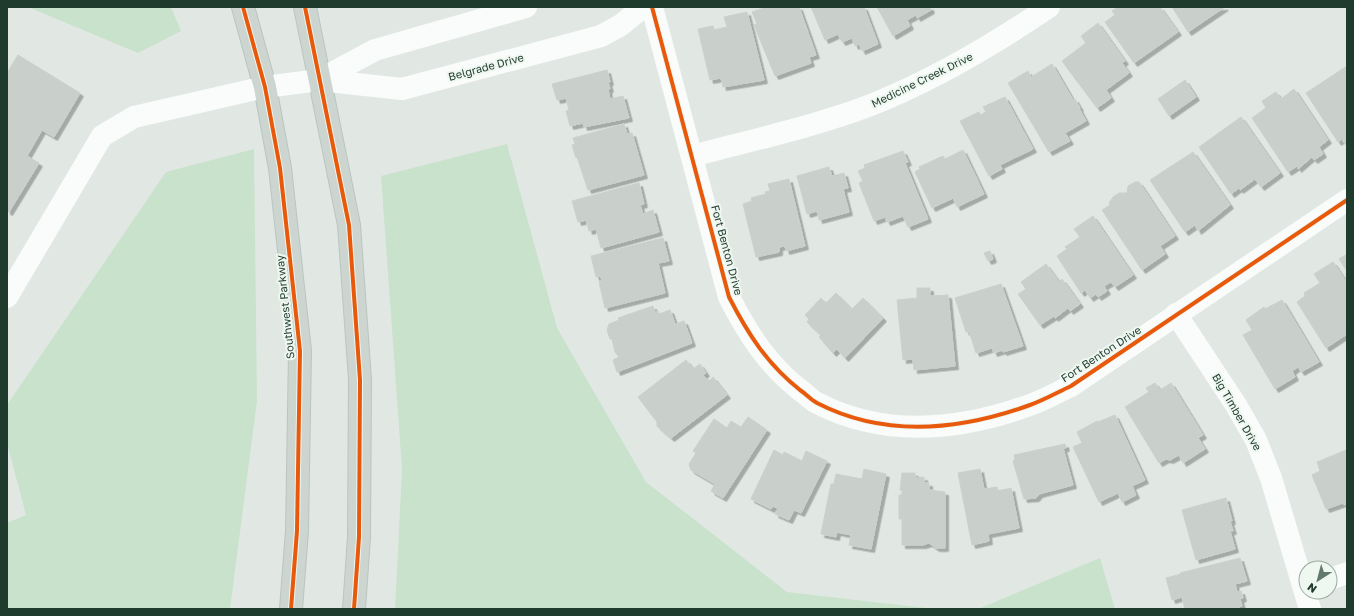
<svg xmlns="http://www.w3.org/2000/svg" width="1354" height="616" viewBox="0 0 1354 616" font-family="'Golos Text',sans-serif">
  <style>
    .green { fill: #c9e2cc }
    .building { fill: #c9cfcb; stroke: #cad1cd; filter: url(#shadow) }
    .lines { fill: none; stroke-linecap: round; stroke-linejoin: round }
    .major-casing { stroke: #bbc5c0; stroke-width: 24 }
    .minor { stroke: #fafcfb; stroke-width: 22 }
    .major { stroke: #ccd5d0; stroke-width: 22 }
    .cycleway-casing { stroke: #eff7f1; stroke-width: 6 }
    .cycleway { stroke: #e8590c; stroke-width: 4 }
    .labels { text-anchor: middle; stroke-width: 4; stroke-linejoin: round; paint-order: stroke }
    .street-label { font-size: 11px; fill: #1f3b2e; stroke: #eff7f1 }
  </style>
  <defs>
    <filter id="shadow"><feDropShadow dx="3.5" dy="3.5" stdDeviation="0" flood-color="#0004"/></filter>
  </defs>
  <rect width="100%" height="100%" fill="#e1e8e4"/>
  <g class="green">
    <polygon points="28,7 171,7 181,31 138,53"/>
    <polygon points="507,144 557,328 646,482 787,592 934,609 395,609 402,469 381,176"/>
    <polygon points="254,149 257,401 230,609 7,609 7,523 26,515 7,443 7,405 166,172"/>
    <polygon points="1100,558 1115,609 978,609"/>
  </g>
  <g class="building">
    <polygon points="767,7 799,7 816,55 809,57 811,63 775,76 754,25 757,24 752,12"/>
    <polygon points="811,7 864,7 878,44 862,51 859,44 855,46 852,38 842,42 838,34 825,40"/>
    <polygon points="877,7 930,7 931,10 917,18 916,15 907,20 910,26 893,36"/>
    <polygon points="1118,7 1160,7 1178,32 1134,63 1105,22 1115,15 1112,11"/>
    <polygon points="1172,7 1225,7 1188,32"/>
    <polygon points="747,12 764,80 723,87 721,78 710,80 698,29 713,26 714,30 727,27 724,17"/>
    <polygon points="1098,23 1125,61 1122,63 1129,73 1106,90 1111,98 1097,108 1062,61 1086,43 1081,36"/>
    <polygon points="18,55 80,93 54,137 42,130 27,156 39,163 9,212 7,211 7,73"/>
    <polygon points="1052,64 1073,100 1075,99 1080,108 1079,108 1086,121 1065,133 1070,141 1049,152 1008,83 1028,71 1031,77"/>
    <polygon points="1347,66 1347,141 1344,143 1342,139 1338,142 1306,93"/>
    <polygon points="607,70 610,82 608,82 610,89 608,89 610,99 623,96 629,118 584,127 583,123 570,126 566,111 569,110 566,98 557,100 552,84"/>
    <polygon points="1185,80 1196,97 1169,116 1158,99"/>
    <polygon points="1294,89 1328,140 1319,147 1323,154 1314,160 1312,157 1298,169 1297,166 1288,172 1252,118 1266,108 1262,101 1276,92 1281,99"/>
    <polygon points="1005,97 1033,149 1000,165 1002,169 989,176 960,121 979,112 980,115 986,112 983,107"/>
    <polygon points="1241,117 1280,173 1261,187 1255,179 1240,190 1239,188 1231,194 1199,147"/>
    <polygon points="624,124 627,134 632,133 644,175 588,190 577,157 576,158 572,145 575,144 573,138"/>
    <polygon points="963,150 984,194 957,207 953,198 932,208 915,172 920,169 919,167 943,156 945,159"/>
    <polygon points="903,151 908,162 905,163 928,219 908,227 903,216 887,222 885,217 874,221 859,183 863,181 858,171 865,168 864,165"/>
    <polygon points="1193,152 1230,205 1198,231 1195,225 1185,232 1150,180"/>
    <polygon points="829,167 832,176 844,173 848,188 843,189 849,212 819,220 817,211 807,214 797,176"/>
    <polygon points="789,179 805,246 786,251 785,246 779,247 779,252 756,257 743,204 752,201 751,198 766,194 765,192 770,191 768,184"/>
    <polygon points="1135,182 1139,182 1175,236 1160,246 1165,254 1142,270 1102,210 1110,205 1109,203 1113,197 1119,193 1127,193 1128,186"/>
    <polygon points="639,183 644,204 640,205 643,214 653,210 659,232 601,248 596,229 589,231 586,220 578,222 572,201"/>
    <polygon points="1093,216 1133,275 1115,287 1111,282 1104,286 1107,291 1098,297 1096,294 1090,298 1085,290 1081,293 1057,256 1067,249 1065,247 1080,237 1074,229"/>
    <polygon points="663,238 669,261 658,263 665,293 605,308 599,282 602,282 601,276 596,277 591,256"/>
    <polygon points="990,251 993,259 988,261 984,253"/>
    <polygon points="1347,254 1347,271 1339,259"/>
    <polygon points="1333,262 1347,283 1347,334 1326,348 1297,302 1305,296 1304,293 1320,283 1314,274"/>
    <polygon points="1046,264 1059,282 1062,279 1080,304 1070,311 1068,308 1055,318 1054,316 1040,325 1018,294 1026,289 1021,282"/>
    <polygon points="1001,284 1023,346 1003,352 1003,350 994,353 992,348 976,353 969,331 966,332 955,298"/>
    <polygon points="917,288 930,288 930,296 948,295 955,366 914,370 913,359 903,360 897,300 917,298"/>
    <polygon points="836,293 852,309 863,298 883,318 845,358 837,349 833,353 819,337 821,335 807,322 809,319 805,315 821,298 826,303"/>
    <polygon points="1282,300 1319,362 1301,372 1298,367 1292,371 1295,377 1275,389 1243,335 1252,330 1246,320 1264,307 1265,309"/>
    <polygon points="653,306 655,312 658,311 659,314 670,310 675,324 684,321 692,343 617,372 613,360 619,357 615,352 612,339 610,339 607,330 609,324 619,320 618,318"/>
    <polygon points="686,360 693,369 700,364 706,373 703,375 709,381 713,377 727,395 671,438 657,426 657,422 638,397"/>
    <polygon points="1155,383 1160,390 1171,383 1203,435 1198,438 1205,449 1183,463 1179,455 1170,460 1166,459 1159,463 1125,407 1149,392 1146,388"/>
    <polygon points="1115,415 1145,480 1132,486 1136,495 1122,502 1118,493 1099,502 1073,447 1082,443 1077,432 1097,421 1098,422"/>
    <polygon points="748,417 767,430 723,498 711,491 715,484 691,470 689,464 696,453 693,451 714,419 727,428 731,421 741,427"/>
    <polygon points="1065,444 1066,448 1063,448 1073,485 1039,494 1036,498 1024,499 1013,461 1015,460 1014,455"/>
    <polygon points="774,450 783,455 784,452 802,461 806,451 827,461 801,513 794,510 789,520 775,514 778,509 773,506 771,509 751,499"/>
    <polygon points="1346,450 1347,503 1344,505 1343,503 1326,509 1312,475 1320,471 1317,462"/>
    <polygon points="864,469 886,474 871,549 849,545 851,535 837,532 836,537 821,534 831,484 834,484 836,474 862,479"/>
    <polygon points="980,469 984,489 997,487 998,491 1011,488 1019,528 988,534 989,541 972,545 958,473"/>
    <polygon points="902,473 915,473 915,478 924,477 924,483 929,483 929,490 945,492 945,548 936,548 929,543 923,545 902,545 902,519 899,519 899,495 902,495 902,490 900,490"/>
    <polygon points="1226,498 1232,521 1230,521 1233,531 1230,531 1235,549 1196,560 1182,510"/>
    <polygon points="1240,558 1247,581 1235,584 1237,592 1241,591 1243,598 1240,599 1242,606 1232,609 1185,609 1182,597 1172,600 1166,578 1181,574 1180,573"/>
  </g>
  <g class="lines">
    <defs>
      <g id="major">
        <polyline points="243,7 265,87 280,168 300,351 297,531 291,609"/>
        <polyline points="305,7 349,225 360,380 359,537 354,609"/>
      </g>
    </defs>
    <use href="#major" class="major-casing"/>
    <g class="minor">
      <path d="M652,7L729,297C748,334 767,364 800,390C806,394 811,400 817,403C885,438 961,430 1030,405C1044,400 1058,392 1071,386L1347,200"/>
      <polyline points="319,80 375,50 526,7"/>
      <path d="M692,156C752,140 813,127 871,105C934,80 993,45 1049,7"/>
      <polyline points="7,297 102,136 134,117 265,87 319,80 402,89 601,36 621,25 643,7"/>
      <polyline points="1176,314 1236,405 1256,440 1271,478 1310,609"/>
      <polyline points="1330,579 1347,573"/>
    </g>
    <use href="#major" class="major"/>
    <defs>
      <g id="cycleway">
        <polyline points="243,7 265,87 280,168 300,351 297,531 291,609"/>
        <polyline points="305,7 349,225 360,380 359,537 354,609"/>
        <path d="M652,7L729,297C748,334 767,364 800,390C806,394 811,400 817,403C885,438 961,430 1030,405C1044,400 1058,392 1071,386L1347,200"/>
      </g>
    </defs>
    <use href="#cycleway" class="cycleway-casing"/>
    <use href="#cycleway" class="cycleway"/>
  </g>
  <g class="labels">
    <g class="street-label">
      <text transform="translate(486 67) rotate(-15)" y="4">Belgrade Drive</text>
      <text transform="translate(922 80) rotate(-26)" y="4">Medicine Creek Drive</text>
      <text transform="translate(727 250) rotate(75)" y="4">Fort Benton Drive</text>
      <text transform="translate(285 307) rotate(-96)" y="4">Southwest Parkway</text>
      <text transform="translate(1101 354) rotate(-33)" y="4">Fort Benton Drive</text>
      <text transform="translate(1237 412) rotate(60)" y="4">Big Timber Drive</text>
    </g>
  </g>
  <rect width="1354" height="616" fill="none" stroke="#1f3b2e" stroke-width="16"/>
  <g transform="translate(1318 580) rotate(216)"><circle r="19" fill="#eff7f1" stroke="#9caca3"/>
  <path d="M0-3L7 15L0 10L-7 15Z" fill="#63786e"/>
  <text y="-6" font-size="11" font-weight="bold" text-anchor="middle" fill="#1f3b2e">N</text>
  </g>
</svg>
